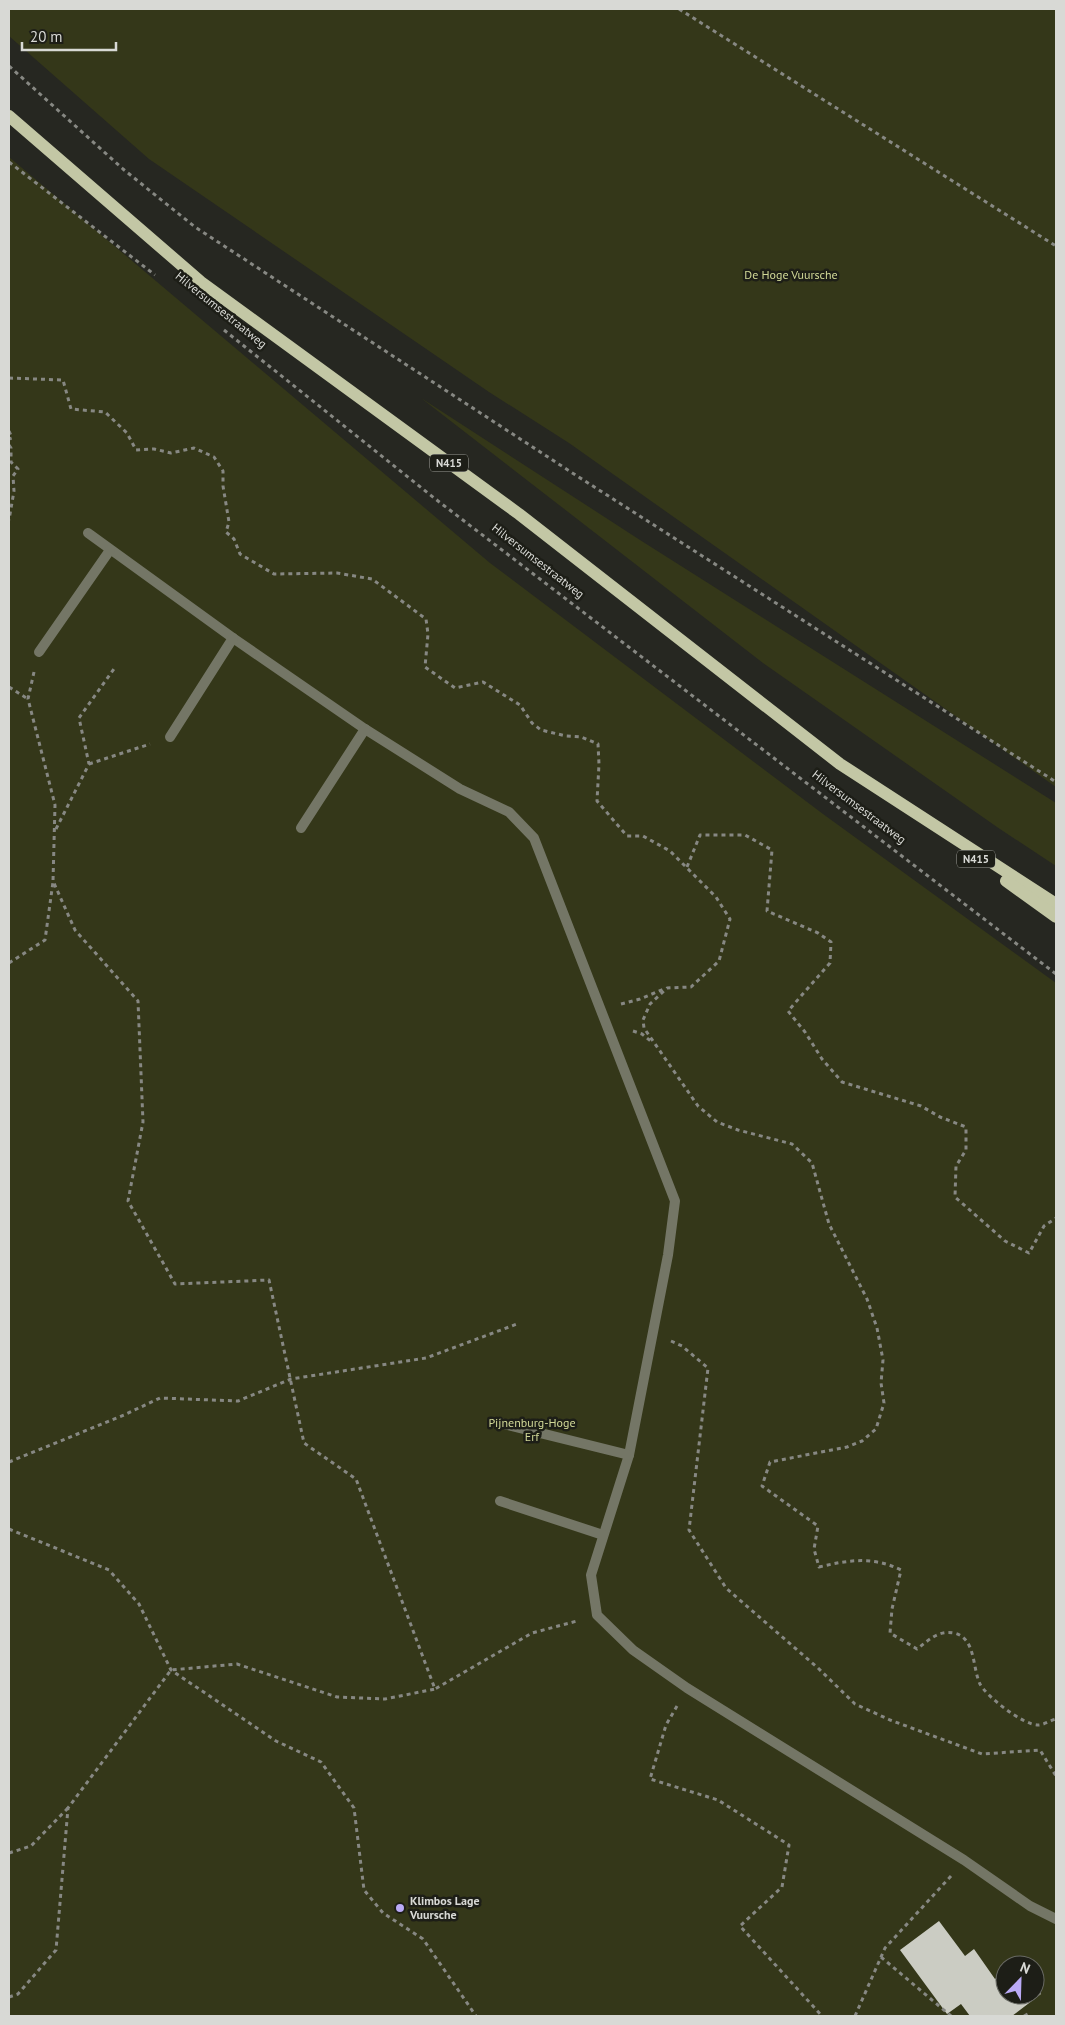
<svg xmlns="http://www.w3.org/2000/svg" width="1065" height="2025" viewBox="0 0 1065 2025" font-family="'PT Sans',sans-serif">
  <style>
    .green { fill: #343719; fill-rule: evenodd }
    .building { fill: #cbccc3 }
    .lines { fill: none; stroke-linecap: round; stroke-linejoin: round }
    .path { stroke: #878883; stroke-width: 3; stroke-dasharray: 4 4; stroke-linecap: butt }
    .lane { stroke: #747666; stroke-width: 10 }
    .primary { stroke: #c3c7a5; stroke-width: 12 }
    .poi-dot { fill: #baaaf6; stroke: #1d1e17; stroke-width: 2 }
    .labels { text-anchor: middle; stroke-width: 5; stroke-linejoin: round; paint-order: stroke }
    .shield { fill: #1d1e17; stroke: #a0a19c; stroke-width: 1 }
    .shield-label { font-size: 11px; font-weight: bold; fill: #d8d9d5 }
    .park-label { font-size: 12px; fill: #d1d897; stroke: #1d1e17 }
    .street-label { font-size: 12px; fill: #d8d9d5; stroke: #1d1e17 }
    .poi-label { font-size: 12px; font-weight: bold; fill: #d8d9d5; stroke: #1d1e17; text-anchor: start }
  </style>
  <rect width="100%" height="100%" fill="#262721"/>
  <g class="green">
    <polygon points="9,9 1056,9 1056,787 569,443 489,392 149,159 9,36"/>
    <path d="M9,157L490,563L823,814L1056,983V2016H9ZM1005,1965H1035V1995H1005Z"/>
    <polygon points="421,398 640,540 1056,803 1056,866 997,827 763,663"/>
  </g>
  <polygon class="building" points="939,1921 965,1956 974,1949 995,1979 1005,1972 1005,1995 1035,1995 1035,1986 1041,1994 1012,2016 970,2016 961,2004 947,2014 900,1950"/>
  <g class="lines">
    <g class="path">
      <polyline points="679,9 1056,246"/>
      <polyline points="9,66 123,169 195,227 574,474 1056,782"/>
      <polyline points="9,162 155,275"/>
      <polyline points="224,330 438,501 1056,974"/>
      <path d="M9,378L63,380L71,409L105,412L127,433L136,450L154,449L171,453L194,448L214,457L223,471V486L229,522L226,532L234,539L240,554L274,574L337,573L372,579L426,619L428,634L425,667L455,688L483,682L520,705L532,723L541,730L566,736L581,737L598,744L599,764L597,801L627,836H643L670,851L716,897L730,919L719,961L691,987L667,988L650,1004L643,1020L644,1028L698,1106L717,1122L738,1130L792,1144L812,1163L829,1224L867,1299L877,1328L883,1360L881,1383L884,1403L876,1429L862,1441L847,1447L770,1462L762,1486L818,1526L814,1549L819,1567C848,1560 873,1556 901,1570L892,1609L890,1633L917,1649C929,1640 938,1630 954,1633C976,1638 972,1667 980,1684C987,1697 1023,1725 1038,1725C1044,1725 1051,1720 1056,1719"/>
      <polyline points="9,431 12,438 9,439"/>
      <polyline points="9,445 11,448 11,462 18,469 13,476 14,491 9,520"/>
      <polyline points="34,672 28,699 55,805 53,881 75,930 138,1001 143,1122 128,1201 175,1284 269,1280 304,1443 356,1479 435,1689 532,1633 577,1621"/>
      <polyline points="9,687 28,699"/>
      <polyline points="89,764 150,744"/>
      <polyline points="56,829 89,764 79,718 116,666"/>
      <polyline points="687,867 700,835 745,835 772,850 767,911 818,933 831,942 830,963 788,1011 805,1032 822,1059 842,1082 921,1106 940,1117 966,1127 966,1150 956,1166 955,1197 1005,1241 1029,1253 1044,1226 1056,1218"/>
      <polyline points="9,963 45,940 53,882"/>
      <polyline points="621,1004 640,999 664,989"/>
      <polyline points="633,1031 642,1034 653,1043"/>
      <polyline points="671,1341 682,1346 708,1368 689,1530 726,1588 818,1668 855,1704 890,1720 982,1754 1040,1750 1056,1776"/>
      <polyline points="9,1462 124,1415 160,1398 238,1401 291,1379 426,1358 517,1324"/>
      <polyline points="9,1529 109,1570 139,1604 171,1670 276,1741 321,1762 354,1808 364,1890 383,1913 423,1939 476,2016"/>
      <polyline points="677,1706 666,1725 650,1779 718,1800 789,1845 782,1887 740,1926 822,2016"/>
      <polyline points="9,1853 31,1846 68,1808"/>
      <polyline points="881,1957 951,2016"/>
      <polyline points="9,1997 18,1994 56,1950 68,1808 171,1670 237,1664 337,1697 385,1699 435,1689"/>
      <polyline points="855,2016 885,1948 951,1876"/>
      <polyline points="1024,2016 1028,2014 1029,2016"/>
    </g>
    <g class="lane">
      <polyline points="88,533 233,638 365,729 460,789 509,812 534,838 675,1201 668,1255 629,1455 591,1575 597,1615 633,1650 687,1688 964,1860 1030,1906 1056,1919"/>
      <polyline points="39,652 110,550"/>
      <polyline points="170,737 233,638"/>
      <polyline points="301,828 365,729"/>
      <polyline points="500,1423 629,1455"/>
      <polyline points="500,1501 603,1535"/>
    </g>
    <g class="primary">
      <polyline points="9,116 201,282 519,514 840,764 1056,904"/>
      <polyline points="1006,881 1056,917"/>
    </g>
  </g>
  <circle class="poi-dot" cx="400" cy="1908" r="5"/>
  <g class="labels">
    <g class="shield">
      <rect x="430" y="454.5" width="38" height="17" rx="4"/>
      <rect x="957" y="850.5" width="38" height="17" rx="4"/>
    </g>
    <g class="shield-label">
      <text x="449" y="467">N415</text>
      <text x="976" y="863">N415</text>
    </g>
    <g class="park-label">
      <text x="791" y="279">De Hoge Vuursche</text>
      <text x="532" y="1427">Pijnenburg-Hoge<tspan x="532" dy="14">Erf</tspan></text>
    </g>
    <g class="street-label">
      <text transform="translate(221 310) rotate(39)" y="4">Hilversumsestraatweg</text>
      <text transform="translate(538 561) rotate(38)" y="4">Hilversumsestraatweg</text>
      <text transform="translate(859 807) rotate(37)" y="4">Hilversumsestraatweg</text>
    </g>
    <g class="poi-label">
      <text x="410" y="1905">Klimbos Lage<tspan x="410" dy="14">Vuursche</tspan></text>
    </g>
  </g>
  <rect width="1065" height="2025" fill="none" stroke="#d8d9d5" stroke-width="20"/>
  <g transform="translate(1020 1980) rotate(23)"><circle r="24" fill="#1d1e17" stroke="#686963"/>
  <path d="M0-4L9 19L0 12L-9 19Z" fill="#baaaf6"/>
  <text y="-8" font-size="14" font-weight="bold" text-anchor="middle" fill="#d8d9d5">N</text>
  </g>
  <path d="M22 42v8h94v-8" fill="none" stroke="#d8d9d5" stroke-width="2.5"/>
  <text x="30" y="42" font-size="15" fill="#d8d9d5" stroke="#1d1e17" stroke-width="4" paint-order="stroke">20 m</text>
</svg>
